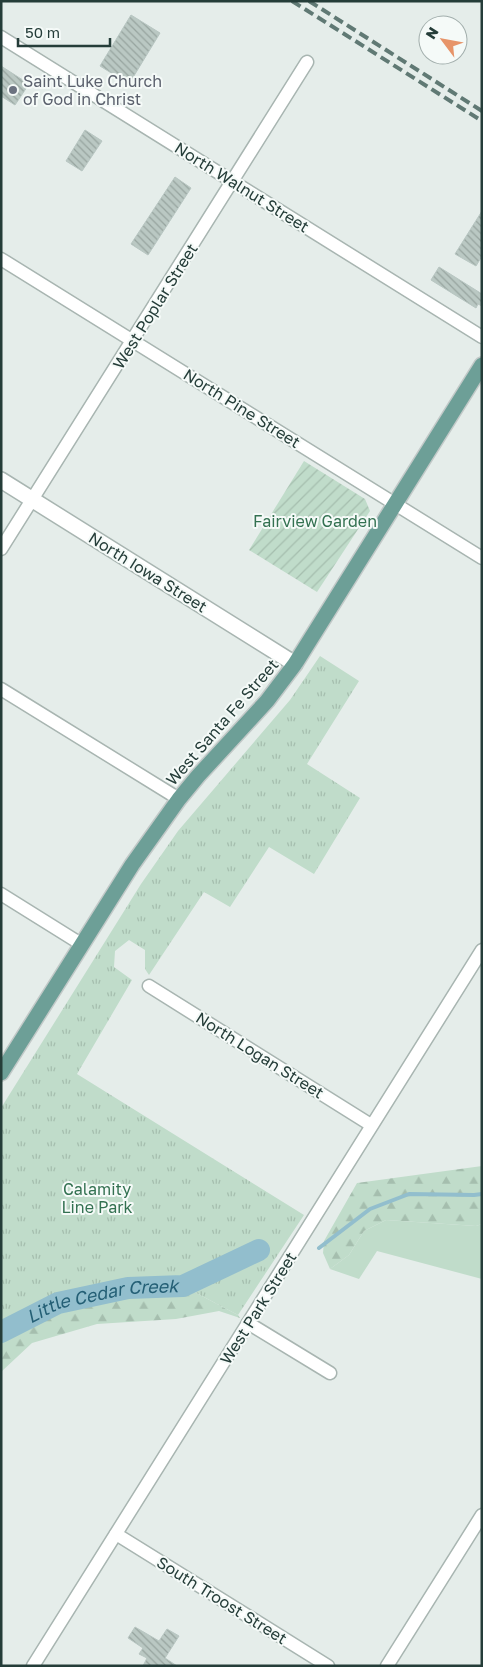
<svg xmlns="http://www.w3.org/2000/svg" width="483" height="1667" viewBox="0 0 483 1667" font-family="'Golos Text',sans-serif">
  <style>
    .grass { fill: #c0dcca }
    .forest { fill: url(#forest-firs) }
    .park { fill: url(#park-tufts) }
    .garden { fill: url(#garden-furrows) }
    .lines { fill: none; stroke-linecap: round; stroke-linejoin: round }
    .stream { stroke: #92becd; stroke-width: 4 }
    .river { stroke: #92becd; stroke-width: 22 }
    .building { fill: url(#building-back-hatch); stroke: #b8c6c2 }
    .minor-casing { stroke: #a8b5b1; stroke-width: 15 }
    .tertiary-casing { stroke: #a8b5b1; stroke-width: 18 }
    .primary-casing { stroke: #c2c9c8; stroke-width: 18 }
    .minor { stroke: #fff; stroke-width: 12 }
    .tertiary { stroke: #fff; stroke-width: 15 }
    .primary { stroke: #6d9f97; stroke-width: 15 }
    .rail { stroke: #607974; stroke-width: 4; stroke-dasharray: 10 5; stroke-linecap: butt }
    .worship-dot { fill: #6b7280; stroke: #f5faf8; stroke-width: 2 }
    .labels { text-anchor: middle; stroke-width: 4; stroke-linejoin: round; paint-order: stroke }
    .worship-label { font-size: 16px; fill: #5b616d; stroke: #f5faf8; text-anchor: start }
    .street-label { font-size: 16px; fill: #253d39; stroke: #f5faf8 }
    .park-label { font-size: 16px; fill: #337151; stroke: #f5faf8 }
    .water-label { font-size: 18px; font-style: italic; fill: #245f75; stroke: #f5faf8 }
  </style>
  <defs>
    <pattern id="forest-firs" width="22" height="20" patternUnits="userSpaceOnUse" patternTransform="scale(1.25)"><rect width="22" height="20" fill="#c0dcca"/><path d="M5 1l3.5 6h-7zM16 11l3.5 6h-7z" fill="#a5beae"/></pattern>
    <pattern id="park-tufts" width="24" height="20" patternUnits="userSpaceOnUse" patternTransform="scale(1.25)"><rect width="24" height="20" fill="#c0dcca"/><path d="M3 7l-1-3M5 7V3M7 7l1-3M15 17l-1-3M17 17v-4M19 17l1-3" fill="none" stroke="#a5beae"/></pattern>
    <pattern id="garden-furrows" width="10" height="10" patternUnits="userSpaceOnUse" patternTransform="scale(1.25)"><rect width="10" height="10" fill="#c0dcca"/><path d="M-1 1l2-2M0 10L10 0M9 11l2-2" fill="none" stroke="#a5beae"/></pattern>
    <pattern id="building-back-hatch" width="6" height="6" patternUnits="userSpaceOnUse" patternTransform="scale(1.25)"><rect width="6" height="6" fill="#bac8c3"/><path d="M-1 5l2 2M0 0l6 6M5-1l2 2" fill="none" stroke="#97a49f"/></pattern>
  </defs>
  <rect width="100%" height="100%" fill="#e5edea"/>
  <polygon class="grass" points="386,1220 476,1226 482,1224 482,1279 377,1251 359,1279 330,1269 349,1255 364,1231"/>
  <g class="forest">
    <polygon points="482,1166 482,1224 476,1226 386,1220 364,1231 349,1255 330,1269 323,1253 324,1241 357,1183"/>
    <polygon points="183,1286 238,1315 240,1318 219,1311 176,1319 97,1324 32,1343 1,1372 1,1332 58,1303 128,1288"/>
  </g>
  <polygon class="park" points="320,656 359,681 307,764 360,798 314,874 269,847 230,907 204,892 149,975 145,969 145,950 129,940 115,951 114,967 132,980 77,1074 304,1215 238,1315 183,1286 128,1288 58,1303 1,1332 1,1108 141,884 178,831 290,700"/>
  <polygon class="garden" points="304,461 365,499 370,511 317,592 249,550"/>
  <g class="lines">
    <polyline class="stream" points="319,1248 370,1209 409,1194 474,1195 482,1194"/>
    <path class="river" id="s1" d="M1,1332L58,1303L128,1288L183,1286L259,1250"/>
  </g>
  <g class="building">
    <polygon points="131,15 160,33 129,84 100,66"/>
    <polygon points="1,66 29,84 15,105 1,96"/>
    <polygon points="85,130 102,141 82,171 66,161"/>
    <polygon points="175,177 191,188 148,255 131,244"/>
    <polygon points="482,211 482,256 476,266 455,254"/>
    <polygon points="439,267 482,294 482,306 478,304 476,308 431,280"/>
    <polygon points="135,1627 159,1641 167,1629 179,1636 165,1658 177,1666 143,1666 147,1658 139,1654 143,1648 128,1638"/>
  </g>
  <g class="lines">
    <defs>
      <g id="minor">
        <polyline points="1,37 482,337"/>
        <polyline points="1,259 482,558"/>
        <polyline points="1,549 307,62"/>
        <polyline points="1,689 179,799"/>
        <polyline points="1,894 81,944"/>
        <polyline points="149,986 371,1125"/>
        <polyline points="248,1323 330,1373"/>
        <polyline points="116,1534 328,1666"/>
        <polyline points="33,1666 482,950"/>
        <polyline points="387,1666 482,1515"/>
      </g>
      <polyline id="tertiary" points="1,480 295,664"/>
      <polyline id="primary" points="1,1073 132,865 179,799 198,776 267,701 295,664 482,365"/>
    </defs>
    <use href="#minor" class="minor-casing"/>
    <use href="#tertiary" class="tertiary-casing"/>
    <use href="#primary" class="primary-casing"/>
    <use href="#minor" class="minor"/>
    <use href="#tertiary" class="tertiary"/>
    <use href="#primary" class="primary"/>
    <g class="rail">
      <polyline points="292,1 482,121"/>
      <polyline points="309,1 482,111"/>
    </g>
  </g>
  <circle class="worship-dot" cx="13" cy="90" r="5"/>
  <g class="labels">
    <g class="worship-label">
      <text x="23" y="87">Saint Luke Church<tspan x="23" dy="18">of God in Christ</tspan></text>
    </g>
    <g class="street-label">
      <text transform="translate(242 187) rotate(32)" y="6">North Walnut Street</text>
      <text transform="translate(155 306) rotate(-58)" y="6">West Poplar Street</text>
      <text transform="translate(242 408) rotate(32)" y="6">North Pine Street</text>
      <text transform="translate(148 572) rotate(32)" y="6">North Iowa Street</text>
      <text transform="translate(222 722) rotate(-49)" y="6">West Santa Fe Street</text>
      <text transform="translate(260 1055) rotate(32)" y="6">North Logan Street</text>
      <text transform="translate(258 1308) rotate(-58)" y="6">West Park Street</text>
      <text transform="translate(222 1600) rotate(32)" y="6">South Troost Street</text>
    </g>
    <g class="park-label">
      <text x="315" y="527">Fairview Garden</text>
      <text x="97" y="1195">Calamity<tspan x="97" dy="18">Line Park</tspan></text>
    </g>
    <g class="water-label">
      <text dy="6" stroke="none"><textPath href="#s1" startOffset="108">Little Cedar Creek</textPath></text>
    </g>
  </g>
  <rect width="483" height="1667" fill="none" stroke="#253d39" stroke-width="5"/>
  <g transform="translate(443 40) rotate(302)"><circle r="24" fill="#f5faf8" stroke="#a2aeac"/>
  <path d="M0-4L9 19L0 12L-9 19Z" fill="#e79469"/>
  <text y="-8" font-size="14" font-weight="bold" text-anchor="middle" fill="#253d39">N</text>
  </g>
  <path d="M18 38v8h92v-8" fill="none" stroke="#253d39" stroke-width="2.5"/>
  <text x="25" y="38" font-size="15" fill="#253d39" stroke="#f5faf8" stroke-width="4" paint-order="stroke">50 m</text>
</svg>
